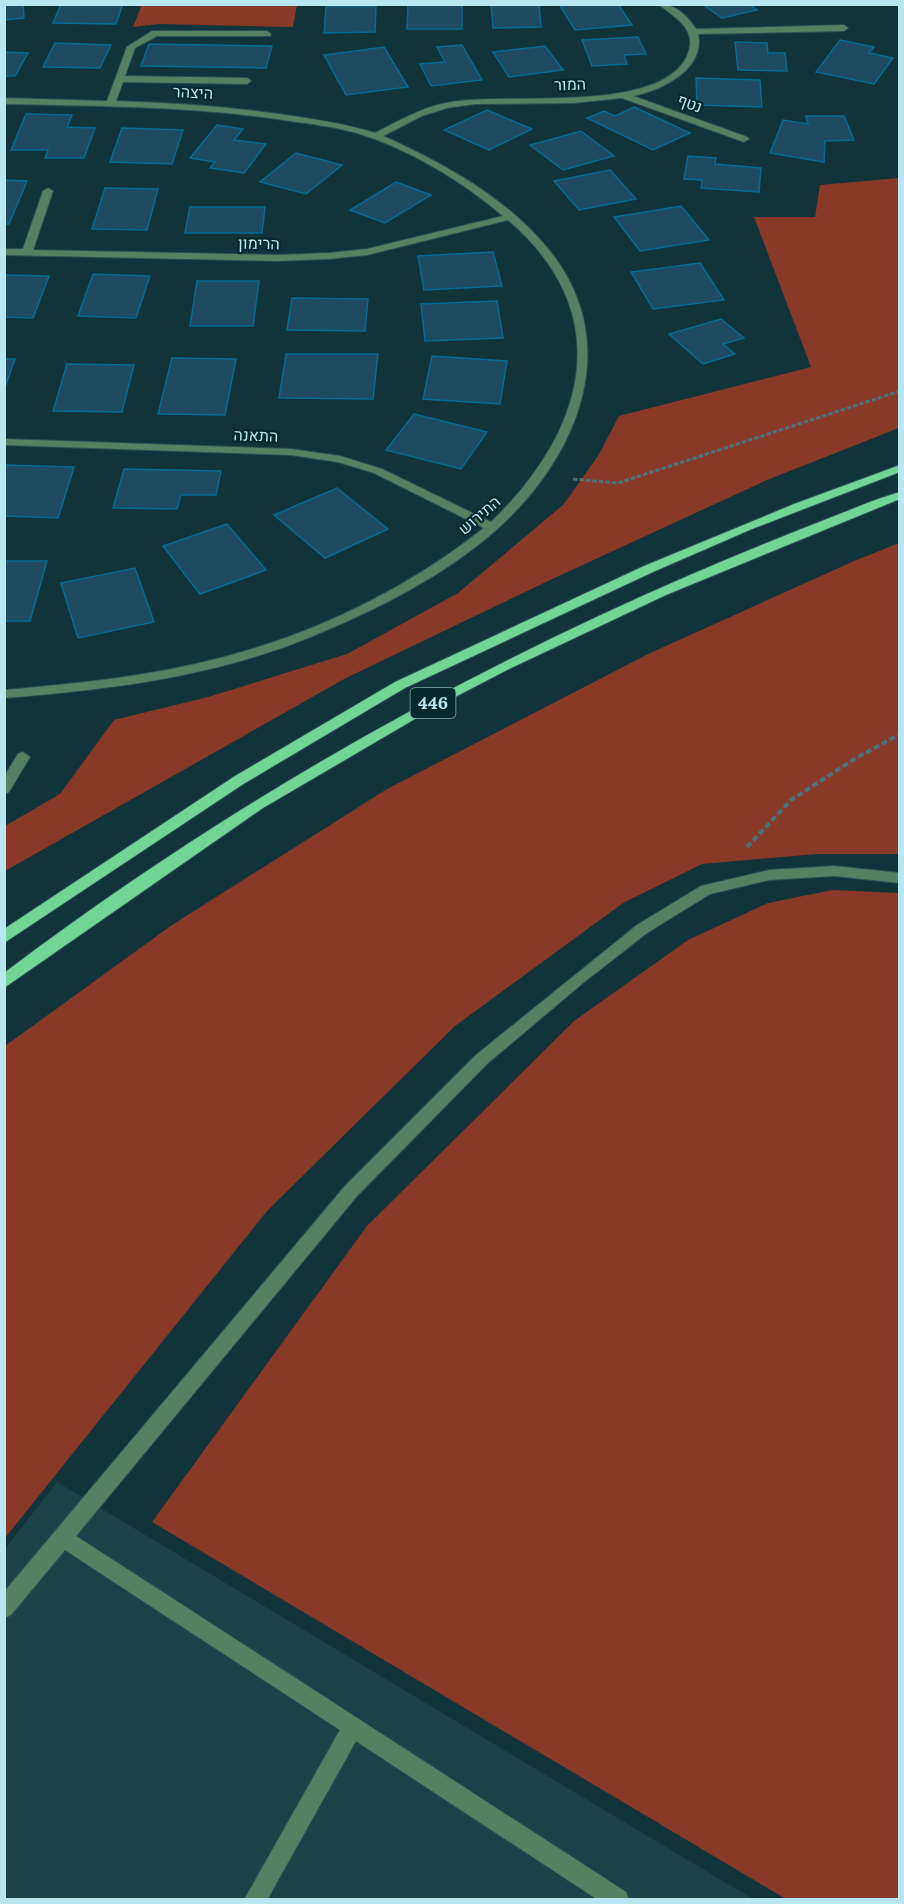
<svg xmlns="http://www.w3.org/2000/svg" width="904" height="1904" viewBox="0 0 904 1904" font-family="Lora,Heebo,serif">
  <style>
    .built { fill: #1b4149 }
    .green { fill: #883927 }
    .building { fill: #1f4b61; stroke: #076b93; stroke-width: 1.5 }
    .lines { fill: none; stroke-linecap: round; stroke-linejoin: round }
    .minor-casing { stroke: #2c5057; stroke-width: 2 }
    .major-casing { stroke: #2c5057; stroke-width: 2 }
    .path-far1 { stroke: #4b7179; stroke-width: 3; stroke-dasharray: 4.5 2; stroke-linecap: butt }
    .path { stroke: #4b7179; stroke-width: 4; stroke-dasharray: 6 3; stroke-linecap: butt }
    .minor { fill: #548162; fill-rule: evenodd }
    .major { fill: #72d495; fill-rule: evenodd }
    .labels { text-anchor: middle; stroke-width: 4.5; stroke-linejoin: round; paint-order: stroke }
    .far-street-label { font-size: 16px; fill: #b8e7f2; stroke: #06292f }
    .shield { fill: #06292f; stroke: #83aeb8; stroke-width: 1.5 }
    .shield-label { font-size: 18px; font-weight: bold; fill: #b8e7f2 }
  </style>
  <rect width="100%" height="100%" fill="#11333a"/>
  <polygon class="built" points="57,1482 753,1899 5,1899 4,1550"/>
  <g class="green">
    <polygon points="142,4 297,4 297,5 293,27 159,24 133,27"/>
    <polygon points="899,178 899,428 767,480 548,581 346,678 5,871 5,826 60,794 114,720 208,697 347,654 458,593 563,505 598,456 619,416 811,367 754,217 815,217 820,185"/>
    <polygon points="899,543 899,854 817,854 702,864 623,903 455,1026 267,1211 5,1538 5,1046 172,925 387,789 648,654 854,561"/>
    <polygon points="832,890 899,893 899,1899 786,1899 152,1522 367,1226 574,1021 688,940 768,903"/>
  </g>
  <g class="building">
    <polygon points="4,4 23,4 24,18 4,20"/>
    <polygon points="61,4 123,4 116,24 53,23"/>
    <polygon points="408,4 462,4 462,29 407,29"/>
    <polygon points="491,4 539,4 541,27 493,28"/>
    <polygon points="580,4 618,4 632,25 575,30 560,6"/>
    <polygon points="702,4 749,4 757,10 722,18"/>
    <polygon points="326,6 376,6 375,32 324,33"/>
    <polygon points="638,37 646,54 624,55 627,64 592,66 582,40"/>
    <polygon points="840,40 874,47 869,53 893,58 874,84 816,72"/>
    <polygon points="735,42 767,43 768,53 785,53 787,71 738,70"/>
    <polygon points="55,43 111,45 100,68 43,67"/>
    <polygon points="149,44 272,46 266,68 141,66"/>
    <polygon points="462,45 482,80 431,86 420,64 445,62 437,47"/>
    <polygon points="545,46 563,70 509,77 493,52"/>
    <polygon points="384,47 408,87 346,95 324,55"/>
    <polygon points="4,52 28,53 15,76 4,76"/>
    <polygon points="696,78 760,80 762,107 697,105"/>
    <polygon points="634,107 690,133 653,150 587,118 604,111 615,116"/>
    <polygon points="487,110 532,129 489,150 444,130"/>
    <polygon points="26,114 72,115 67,127 95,128 84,158 45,158 48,150 11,150"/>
    <polygon points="806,116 844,116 854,140 825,141 824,162 770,153 783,120 808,124"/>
    <polygon points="217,125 243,129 234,140 266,144 244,173 210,168 215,162 190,158"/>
    <polygon points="122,128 183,130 172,164 110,162"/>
    <polygon points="581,131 614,156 563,170 530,145"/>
    <polygon points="296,153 342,165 306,194 260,182"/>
    <polygon points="688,156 716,158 715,164 761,168 759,192 701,188 702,180 684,179"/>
    <polygon points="610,170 636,199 579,210 554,181"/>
    <polygon points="4,180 27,181 9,224 4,224"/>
    <polygon points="396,182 431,195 385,223 350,210"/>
    <polygon points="105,188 158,189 147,230 92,229"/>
    <polygon points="681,206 709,240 640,251 614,217"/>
    <polygon points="190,207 265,207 262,233 185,233"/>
    <polygon points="493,252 502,286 424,290 418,256"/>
    <polygon points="700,263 724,300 653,309 631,272"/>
    <polygon points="93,274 150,276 136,318 78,316"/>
    <polygon points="4,275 49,276 33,318 4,317"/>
    <polygon points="197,281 259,281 253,326 190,326"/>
    <polygon points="292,298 368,299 365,331 287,330"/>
    <polygon points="497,301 503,338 425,341 421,304"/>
    <polygon points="721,319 744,338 723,344 735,354 703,364 669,334"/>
    <polygon points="286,354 378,354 373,399 279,398"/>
    <polygon points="432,356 507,361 500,404 423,399"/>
    <polygon points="172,358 236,359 225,415 158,414"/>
    <polygon points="4,359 15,359 4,390"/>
    <polygon points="67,364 134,365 122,412 53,411"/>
    <polygon points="414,414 487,432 461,469 386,450"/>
    <polygon points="4,465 74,467 58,518 4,516"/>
    <polygon points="124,469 221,471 216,495 181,495 177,509 113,508"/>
    <polygon points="337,488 388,529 325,558 274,515"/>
    <polygon points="227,524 266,570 200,594 163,546"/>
    <polygon points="4,561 47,561 30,621 4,621"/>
    <polygon points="135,568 154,622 78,638 61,583"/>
  </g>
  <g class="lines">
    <defs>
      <g id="minor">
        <path d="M658,4C675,4 687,15 696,29L844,25L848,28L844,31L698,34C706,69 661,91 633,96L747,137L749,139L744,142L622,98L574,103L475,104L447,108L422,116L383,136C441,162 502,195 544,244C627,339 580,456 495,531C441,578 374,611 308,638C212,677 107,690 4,698V690C83,683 163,675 238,653C326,629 413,584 484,528L374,473L338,462L291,455L4,445V439L291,449L340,456L382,469L491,522C585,432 619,315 508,220L367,255L328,259L277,261L4,255V249H23L43,191L48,188L53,191L33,250L277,255L328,253L367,249L503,216C462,181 409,149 357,133C335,127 313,124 290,121C196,106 100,106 4,104V98L107,101L127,47L152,31H267L271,34L270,36H157L135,48L125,76L247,78L251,81L247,84L123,82L116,101C177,103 238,107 299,117C325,121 350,125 375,133C398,121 421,108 446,103C503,91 656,115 686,58C700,30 676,18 658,4Z"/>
        <polygon points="23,752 30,757 9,792 4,794 4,777 18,754"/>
        <polygon points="834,866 900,873 900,883 834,876 769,880 710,894 647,933 583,983 488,1063 357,1196 76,1536 626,1892 629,1900 598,1900 356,1741 267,1900 244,1900 340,1730 65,1550 11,1615 4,1618 4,1592 345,1186 476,1055 637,925 701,886 769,870"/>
      </g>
      <g id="major">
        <polygon points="900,465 900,472 752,529 653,572 405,688 245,783 4,943 4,929 235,776 395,682 644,566 794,504"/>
        <path d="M900,492V499L666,595L509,669L432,709L263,808L4,988V973C217,812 445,681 690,575C739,554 788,534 837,515C858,507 878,498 900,492Z"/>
      </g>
    </defs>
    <use href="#minor" class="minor-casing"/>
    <use href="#major" class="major-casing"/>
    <polyline class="path-far1" points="573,479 618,483 900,391"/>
    <polyline class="path" points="747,847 791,800 856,758 900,734"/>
    <use href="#minor" class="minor"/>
    <use href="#major" class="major"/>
  </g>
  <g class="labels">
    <g class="far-street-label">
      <text transform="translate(570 84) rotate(-2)" y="6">המור</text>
      <text transform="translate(193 92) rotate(3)" y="6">היצהר</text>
      <text transform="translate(690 103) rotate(20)" y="6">נטף</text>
      <text transform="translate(259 243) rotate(1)" y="6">הרימון</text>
      <text transform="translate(256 435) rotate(2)" y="6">התאנה</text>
      <text transform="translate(479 515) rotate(-41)" y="6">התירוש</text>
    </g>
    <rect class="shield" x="410.5" y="688" width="45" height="30" rx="4.5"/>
    <g class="shield-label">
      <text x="433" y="709">446</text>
    </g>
  </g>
  <rect width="904" height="1904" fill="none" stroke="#b8e7f2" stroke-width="12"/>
</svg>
